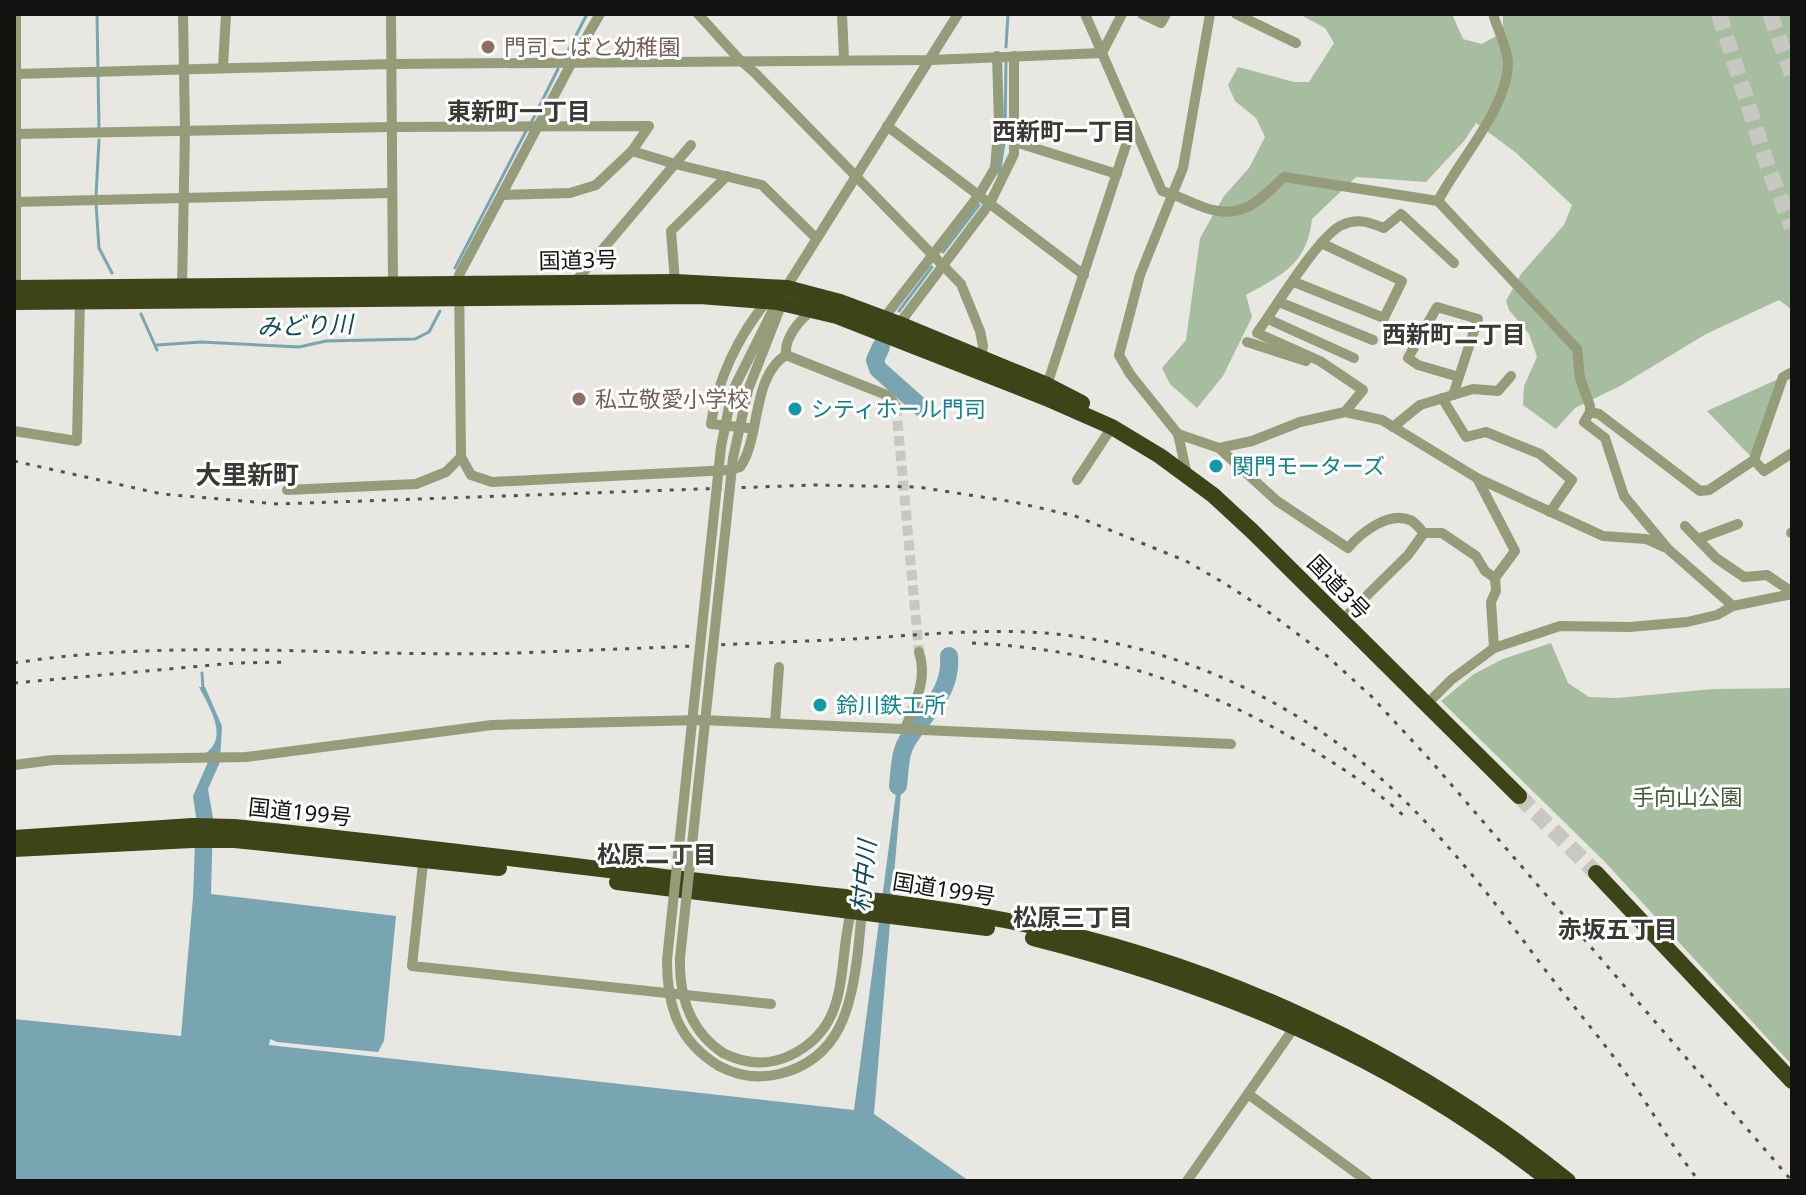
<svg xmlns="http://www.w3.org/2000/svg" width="1806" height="1195" viewBox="0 0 1806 1195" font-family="'Noto Sans','Noto Sans JP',sans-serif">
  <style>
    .green { fill: #a7bda0 }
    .water { fill: #79a5b2 }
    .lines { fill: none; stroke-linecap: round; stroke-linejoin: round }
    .stream { stroke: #79a5b2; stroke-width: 3 }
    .river { stroke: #79a5b2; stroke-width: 18 }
    .minor-tunnel { stroke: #c8c7c2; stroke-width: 10; stroke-dasharray: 10 5; stroke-linecap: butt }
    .highway-tunnel { stroke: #c8c7c2; stroke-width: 16; stroke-dasharray: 16 8; stroke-linecap: butt }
    .minor { stroke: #949c79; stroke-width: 10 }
    .highway { stroke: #3d4418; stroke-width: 16 }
    .rail { stroke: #52524e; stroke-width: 3; stroke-dasharray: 4 8; stroke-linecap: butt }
    .minor-bridge { stroke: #949c79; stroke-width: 10 }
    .education-dot { fill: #8d6e63; stroke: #fff; stroke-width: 3 }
    .culture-dot { fill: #0f9aa8; stroke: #fff; stroke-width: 3 }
    .labels { text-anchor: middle; stroke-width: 6; stroke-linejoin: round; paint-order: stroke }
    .education-label { font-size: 22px; fill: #785e54; stroke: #fff; text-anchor: start }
    .street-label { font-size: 22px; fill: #121210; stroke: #fff }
    .culture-label { font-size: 22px; fill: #0d838f; stroke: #fff; text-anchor: start }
    .park-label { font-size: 22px; fill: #3d5f32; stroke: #fff }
    .neighbourhood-label { font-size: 24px; font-weight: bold; fill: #3b3935; stroke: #fff }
    .water-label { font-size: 24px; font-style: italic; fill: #0a4a5a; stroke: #fff }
    .quarter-label { font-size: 26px; font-weight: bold; fill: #3b3935; stroke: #fff }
  </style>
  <rect width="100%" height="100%" fill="#e8e7e1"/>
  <g class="green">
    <path d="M1299,14H1452L1463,39L1482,44L1503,32V14H1792V310L1779,300L1706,334L1620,386L1575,408L1556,429L1523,405L1524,386L1537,357L1529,334L1509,310L1506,301L1521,274L1564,225L1572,205L1515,152L1476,123L1464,141L1426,182L1356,177L1312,219C1307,264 1282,275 1246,295L1252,317L1223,376L1197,408L1170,384L1162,368L1186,340L1200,238L1224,196L1249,168L1265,137L1256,118L1235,101L1228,85L1238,67L1294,82H1309L1334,43L1325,28Z"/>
    <polygon points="1783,377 1754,460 1707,411"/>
    <polygon points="1551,643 1568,683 1589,697 1617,698 1713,689 1792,688 1792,1065 1604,861 1441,701 1474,674 1503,659"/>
  </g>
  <path class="water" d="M199,687H205L222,726L220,762L208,789L213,818L211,894L396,916L384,1041L378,1052L277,1042L270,1039L269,1045L854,1110L900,763L903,768L874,1114L969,1181H14V1019L181,1036L193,897L196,817L193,796L208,762L206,753C229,736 209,707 199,687Z"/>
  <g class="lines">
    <g class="stream">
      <polyline points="97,14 99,130"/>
      <polyline points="1006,47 1008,14"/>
      <polyline points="567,53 587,14"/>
      <polyline points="531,123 558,69"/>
      <polyline points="999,176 1005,136 1006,60"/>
      <polyline points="96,196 99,140"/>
      <polyline points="96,204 99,248 112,273"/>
      <polyline points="943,252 979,205"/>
      <polyline points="455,268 527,129"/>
      <polyline points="899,311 932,267"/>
      <polyline points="141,314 157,350"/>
      <polyline points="157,345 201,342 299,347 326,341 415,339 429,332 440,311"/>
      <polyline points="202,673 203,689"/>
    </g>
    <g class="river">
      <polyline points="881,347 875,360 878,369 922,408"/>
      <path d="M898,786C900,770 899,752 909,738C927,710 952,692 949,656"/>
    </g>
    <polyline class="minor-tunnel" points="896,406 919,652"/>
    <g class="highway-tunnel">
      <polyline points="1719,14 1768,167 1792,227"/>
      <polyline points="1770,14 1792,74"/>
      <polyline points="1519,796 1596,873"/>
    </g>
    <g class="minor">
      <polyline points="16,14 16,292"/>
      <polyline points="391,14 393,285"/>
      <path d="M600,14L572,62L459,275L461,457L471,475L492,482L730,470L740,467C761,438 751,377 786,355C784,338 800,319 813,310"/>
      <polyline points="698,14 739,59 755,73 961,284 980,331 983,346 981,360"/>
      <polyline points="842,14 844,59"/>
      <path d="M1085,14L1162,191C1177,195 1189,202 1203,207C1241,221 1258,202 1284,177L1438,201L1577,349L1580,378L1590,406V412L1584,422L1605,438L1624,496L1668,549L1733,606"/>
      <polyline points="1142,14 1161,23 1166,14"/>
      <polyline points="1236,14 1296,43"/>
      <polyline points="1102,53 1122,14"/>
      <polyline points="223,67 226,14"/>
      <polyline points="14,74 392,64 930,60 1102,53"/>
      <polyline points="887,126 1084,275"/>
      <polyline points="14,134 392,127 649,126 632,151"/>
      <polyline points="1015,142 1117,174"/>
      <polyline points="503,195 570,193 596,185 632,151 675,164 762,185 816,238"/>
      <path d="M1438,201C1459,160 1508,108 1508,62C1507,47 1497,28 1493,14"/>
      <polyline points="14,202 391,193"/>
      <polyline points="575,282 691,145"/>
      <polyline points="675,282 671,231 727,176"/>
      <polyline points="1294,282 1384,318 1402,281 1321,243"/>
      <polyline points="182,290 185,130 183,14"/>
      <polyline points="1279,302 1373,340"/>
      <polyline points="884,318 979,195 995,168 999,121 997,56"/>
      <polyline points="1268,319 1354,358"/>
      <polyline points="899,324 990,203 1014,154 1014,56"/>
      <polyline points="1247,342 1306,361"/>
      <polyline points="786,355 889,396 896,406"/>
      <polyline points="1047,385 1133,124"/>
      <polyline points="748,390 784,298"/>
      <polyline points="732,392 777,302 958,14"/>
      <polyline points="1453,395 1478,319 1437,307 1408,358 1418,365 1459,377"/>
      <polyline points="1442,398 1466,437 1486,432 1540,454 1572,480 1550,512"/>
      <path d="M1345,412L1363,390L1320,361L1257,333C1274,310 1319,235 1342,225C1358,218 1369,222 1384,228L1401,214L1454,263"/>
      <polyline points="1590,412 1599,414 1700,491 1709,490 1754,460 1783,377 1792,372"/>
      <polyline points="1393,427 1420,405 1473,389 1498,391 1511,376"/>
      <path d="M748,428L711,424C717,380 739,334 768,300"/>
      <polyline points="14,431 77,441 80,298"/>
      <polyline points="1178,434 1219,448 1252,441 1300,422 1345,412 1382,420 1477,478 1603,536 1646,539 1664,547"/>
      <path d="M1219,448L1277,501L1348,548C1361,533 1388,511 1410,520C1415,522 1420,529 1424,533H1442L1476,556L1485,571L1495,578"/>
      <polyline points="1754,460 1764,471 1792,453"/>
      <polyline points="1187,475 1178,434 1130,374 1119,355 1140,275 1183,168 1210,14"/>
      <polyline points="1477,478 1515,551 1495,578 1496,591 1491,602 1494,648"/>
      <polyline points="1077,480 1112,427"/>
      <polyline points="287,490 416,484 446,472 461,457"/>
      <polyline points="1685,526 1716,558 1744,577 1767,575 1792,592"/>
      <polyline points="1791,533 1792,532"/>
      <polyline points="1698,539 1738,524"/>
      <polyline points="1341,621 1408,555 1424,533"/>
      <polyline points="1426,705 1451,680 1494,648 1560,626 1630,627 1687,622 1717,615 1733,606 1792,594"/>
      <polyline points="775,723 779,667"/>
      <path d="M905,729C915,703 928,679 919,652"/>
      <polyline points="14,765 53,760 246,757 492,725 702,720 1231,744"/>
      <polyline points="424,854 412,966 771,1004"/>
      <path d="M723,1053C745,1064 767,1066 789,1056C854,1026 836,963 852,908"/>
      <path d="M719,1066C738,1076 758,1079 779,1074C841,1059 851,1006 858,952C859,937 862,922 861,908"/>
      <polyline points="1248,1094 1367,1181"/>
      <polyline points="1187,1181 1296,1025"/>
    </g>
    <g class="highway">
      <polyline points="14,288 675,282 787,288 840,302 899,324 1047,385 1082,403"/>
      <polyline points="14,302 700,296 777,302 837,316 1046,398 1112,427 1160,456 1213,495 1252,531 1519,796"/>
      <path d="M14,838L192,826L234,827C384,842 533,861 682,879C790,892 898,900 1004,920C1209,959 1407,1050 1568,1181"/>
      <polyline points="14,849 192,840 235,840 499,868"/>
      <polyline points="1596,873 1792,1081"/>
      <polyline points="617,882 987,928"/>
      <path d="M1033,938C1222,986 1396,1058 1550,1181"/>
    </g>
    <g class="rail">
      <polyline points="14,461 162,494 278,504 814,485 918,487 1014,502 1075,516 1186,561 1224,583 1267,611 1327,656 1371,696 1431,761 1792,1181"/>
      <path d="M972,643C1096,649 1199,682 1306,746C1341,767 1375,789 1405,817"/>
      <path d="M14,663C179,637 348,658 515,653C627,649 740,644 852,639C925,635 1000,626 1073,636C1163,648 1248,682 1323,733C1410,792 1478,879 1540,963C1571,1004 1605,1043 1634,1085C1656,1117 1675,1151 1699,1181"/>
      <polyline points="14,683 235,663 288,662"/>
    </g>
    <g class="minor-bridge">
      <path d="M723,1053C690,1031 679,997 680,958L733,458L748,390"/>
      <path d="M719,1066C678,1041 667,1006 667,960L721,447L732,392"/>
    </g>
  </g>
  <g class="education-dot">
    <circle cx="488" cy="47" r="8"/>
    <circle cx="579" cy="399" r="8"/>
  </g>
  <g class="culture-dot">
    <circle cx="795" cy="409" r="8"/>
    <circle cx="1216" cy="466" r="8"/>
    <circle cx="820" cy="705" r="8"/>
  </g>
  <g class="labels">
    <g class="education-label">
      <text x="504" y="55">門司こばと幼稚園</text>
      <text x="595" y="407">私立敬愛小学校</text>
    </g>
    <g class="street-label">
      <text transform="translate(578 260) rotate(-1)" y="8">国道3号</text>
      <text transform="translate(1339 587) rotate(46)" y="8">国道3号</text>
      <text transform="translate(300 812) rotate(6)" y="8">国道199号</text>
      <text transform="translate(944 889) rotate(9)" y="8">国道199号</text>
    </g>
    <g class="culture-label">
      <text x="811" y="417">シティホール門司</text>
      <text x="1232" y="474">関門モーターズ</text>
      <text x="836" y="713">鈴川鉄工所</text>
    </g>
    <g class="park-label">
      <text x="1687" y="805">手向山公園</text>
    </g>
    <g class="neighbourhood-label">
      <text x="519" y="120">東新町一丁目</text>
      <text x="1064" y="140">西新町一丁目</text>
      <text x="1454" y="343">西新町二丁目</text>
      <text x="657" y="863">松原二丁目</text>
      <text x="1073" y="926">松原三丁目</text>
      <text x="1618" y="938">赤坂五丁目</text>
    </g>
    <g class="water-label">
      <text transform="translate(305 326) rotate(-2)" y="8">みどり川</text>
      <text transform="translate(864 876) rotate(-84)" y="8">村中川</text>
    </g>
    <g class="quarter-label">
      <text x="247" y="484">大里新町</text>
    </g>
  </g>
  <rect width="1806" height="1195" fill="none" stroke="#121210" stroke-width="32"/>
</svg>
